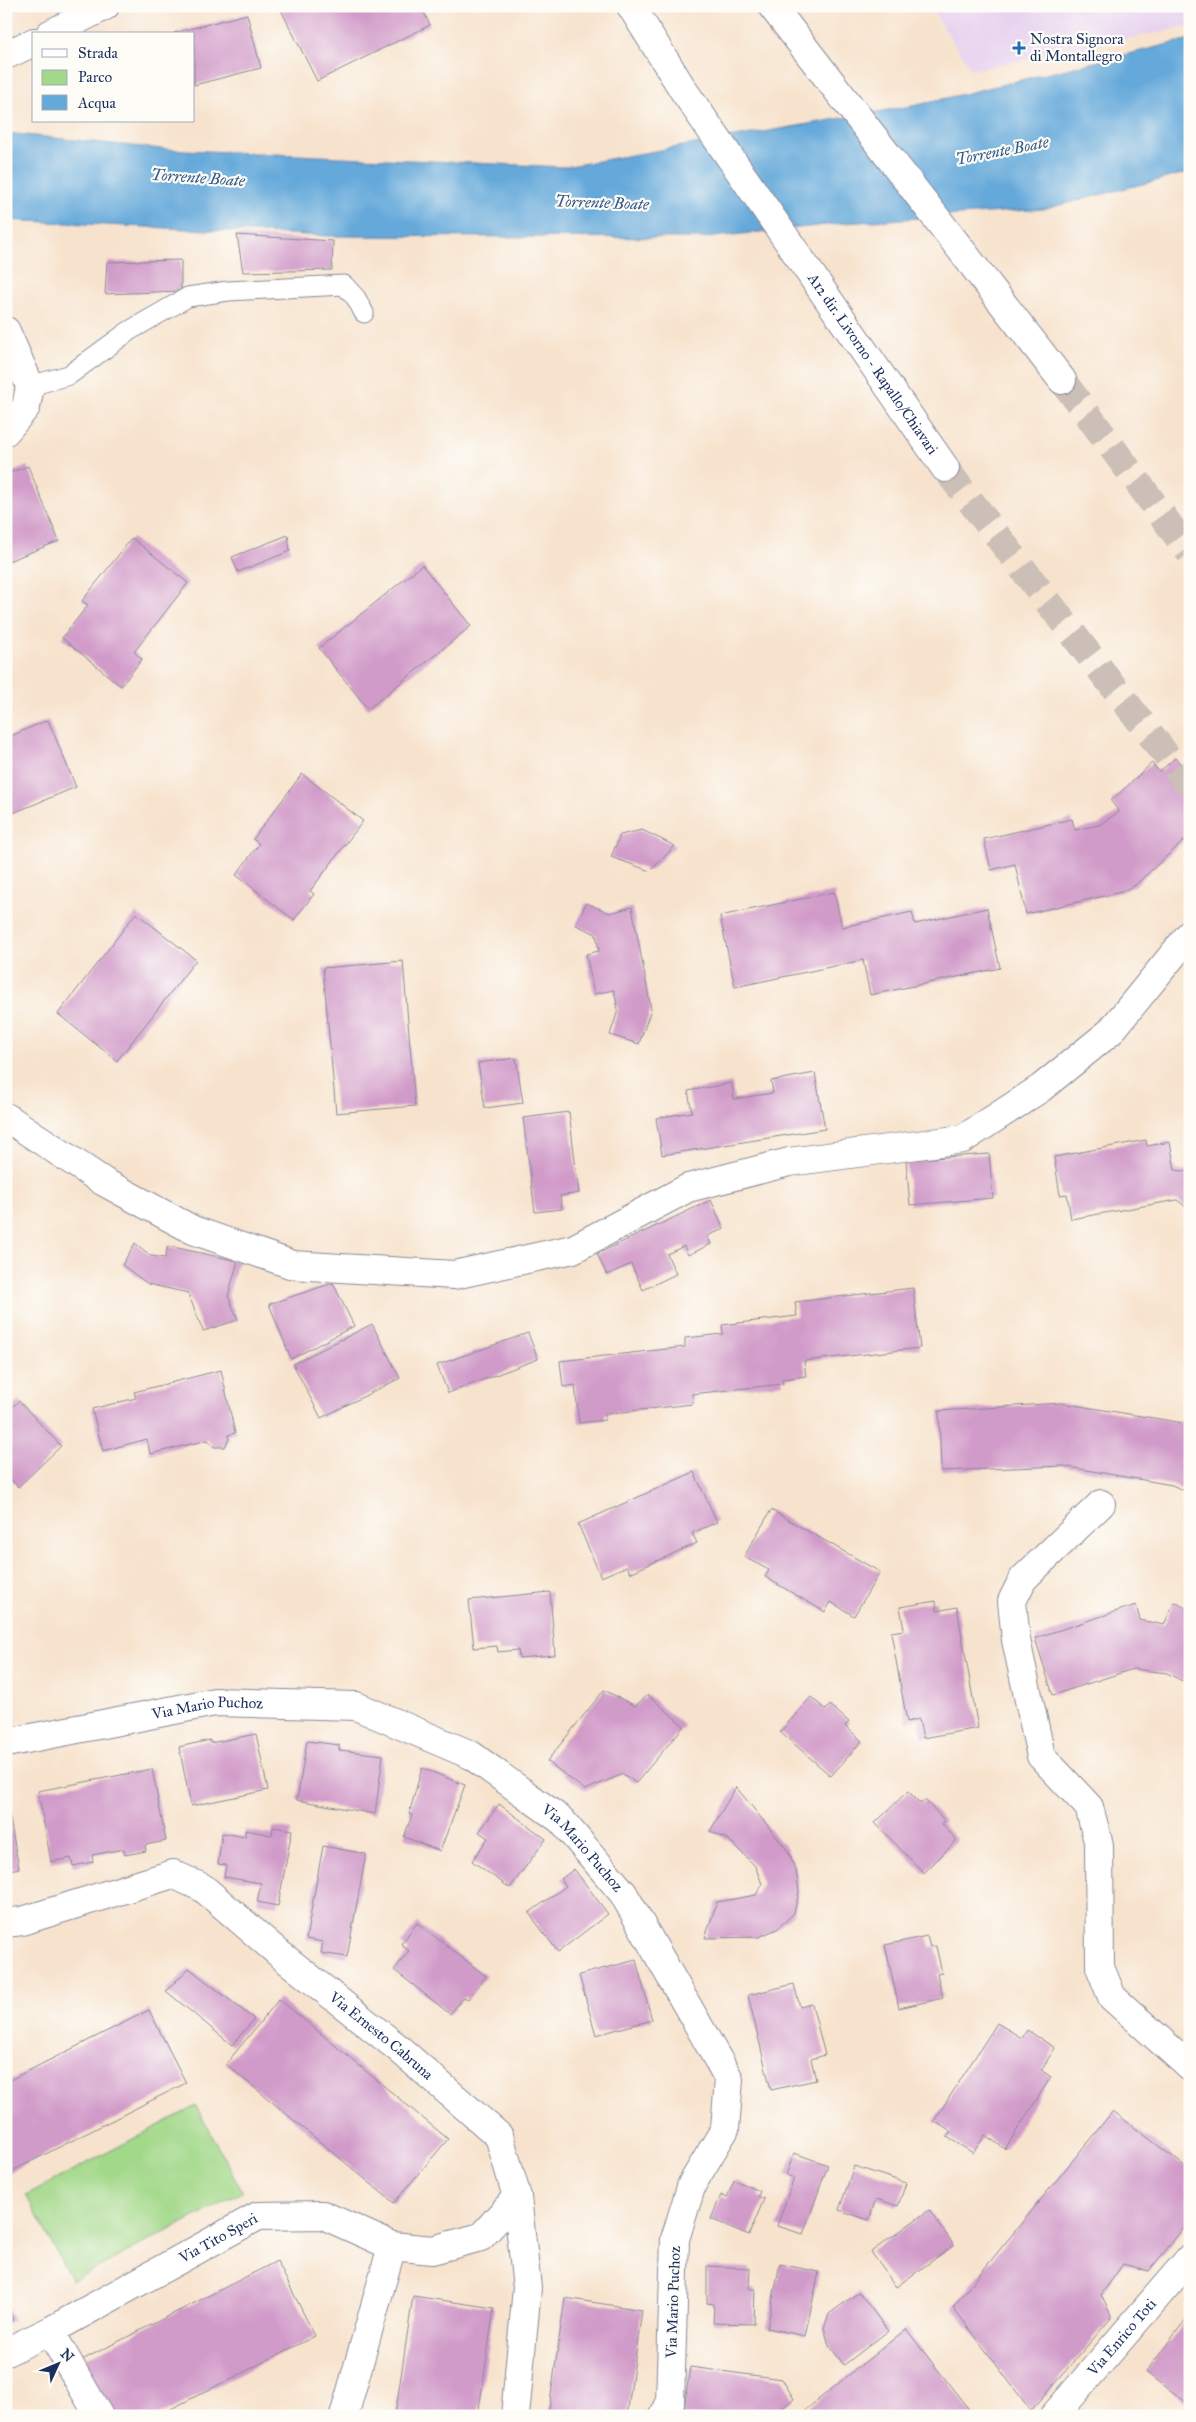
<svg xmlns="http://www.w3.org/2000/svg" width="1196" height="2422" viewBox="0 0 1196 2422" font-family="'IM FELL Great Primer',serif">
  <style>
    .built { fill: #e7d2ef }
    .green { fill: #a2d889; stroke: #5e8474 }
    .water { fill: #65a9da; stroke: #406c9c }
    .building { fill: #d19bc9 }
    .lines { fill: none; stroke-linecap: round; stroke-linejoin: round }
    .highway-tunnel { stroke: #cbbfb7; stroke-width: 28; stroke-dasharray: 28 14; stroke-linecap: butt }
    .lane-casing { stroke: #898996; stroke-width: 21 }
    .street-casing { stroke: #898996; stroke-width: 30 }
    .secondary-casing { stroke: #898996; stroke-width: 30 }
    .highway-casing { stroke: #898996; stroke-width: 30 }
    .lane { stroke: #fff; stroke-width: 19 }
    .street { stroke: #fff; stroke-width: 28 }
    .secondary { stroke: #fff; stroke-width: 28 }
    .highway { stroke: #fff; stroke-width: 28 }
    .poi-dot { fill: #1f6fb2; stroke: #fdfcf7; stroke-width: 2 }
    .labels { text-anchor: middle; stroke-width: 4.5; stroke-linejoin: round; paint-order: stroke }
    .poi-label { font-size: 15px; fill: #1b2f5e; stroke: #fdfcf7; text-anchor: start }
    .street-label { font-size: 15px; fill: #1b2f5e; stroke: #fdfcf7 }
    .water-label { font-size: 16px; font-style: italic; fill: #355a89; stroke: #fdfcf7 }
  </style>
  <rect width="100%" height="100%" fill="#fdfcf7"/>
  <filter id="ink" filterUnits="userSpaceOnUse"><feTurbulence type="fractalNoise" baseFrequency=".02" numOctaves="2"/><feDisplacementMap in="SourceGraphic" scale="10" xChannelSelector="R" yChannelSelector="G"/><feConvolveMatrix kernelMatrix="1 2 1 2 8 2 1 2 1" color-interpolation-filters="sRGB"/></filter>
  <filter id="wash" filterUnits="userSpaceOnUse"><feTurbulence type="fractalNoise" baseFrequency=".0096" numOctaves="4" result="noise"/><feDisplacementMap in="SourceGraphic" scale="20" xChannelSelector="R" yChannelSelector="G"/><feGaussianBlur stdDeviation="1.12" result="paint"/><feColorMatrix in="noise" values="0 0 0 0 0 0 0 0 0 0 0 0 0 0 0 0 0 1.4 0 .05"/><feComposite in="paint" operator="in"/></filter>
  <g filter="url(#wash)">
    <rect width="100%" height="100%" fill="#f7e3cd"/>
    <polygon class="built" points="929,6 1190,6 1190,26 972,70"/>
    <polygon class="green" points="196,2106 242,2192 72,2281 26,2195"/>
    <polygon class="water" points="1190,39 1190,172 1044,209 845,223 704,238 326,236 6,220 6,133 162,149 564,167 922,104"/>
    <g id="blocks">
      <g class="building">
        <polygon points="279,6 421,6 430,25 317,81"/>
        <polygon points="247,14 261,68 194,85 194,34 174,33"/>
        <polygon points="237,235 333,241 332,270 243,272"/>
        <polygon points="181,260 181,291 105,294 107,262"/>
        <polygon points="28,466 59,541 6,562 6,474"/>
        <polygon points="288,535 290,551 238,572 232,557"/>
        <polygon points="132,538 188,583 134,652 142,659 121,686 62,638 88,605 82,601"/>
        <polygon points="422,565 471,626 368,709 319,648"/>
        <polygon points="48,720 76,787 6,816 6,738"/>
        <polygon points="1175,758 1190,774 1190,835 1134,886 1121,892 1026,914 1015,864 991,870 984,839 1072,819 1075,830 1099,825 1119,812 1111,801 1152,763 1159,772"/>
        <polygon points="302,774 363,821 310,891 314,894 294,920 236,875 259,844 253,839"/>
        <polygon points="642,830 675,846 650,871 611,857 620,835"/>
        <polygon points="834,892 842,927 912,912 915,924 987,908 1000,968 870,995 863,960 735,987 720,916"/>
        <polygon points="586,903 610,913 632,907 651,1009 639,1044 610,1035 618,1010 614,990 594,994 586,954 599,951 596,934 576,925"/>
        <polygon points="136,913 196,960 117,1061 58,1014"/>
        <polygon points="403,961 415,1106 336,1113 323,968"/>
        <polygon points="516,1058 523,1103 485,1108 478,1063"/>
        <polygon points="815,1073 825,1129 662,1155 656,1118 692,1112 688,1091 732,1083 734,1099 773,1093 771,1081"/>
        <polygon points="569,1112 579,1193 560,1196 562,1209 535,1212 523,1118"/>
        <polygon points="1146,1140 1147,1146 1170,1142 1175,1170 1190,1172 1190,1210 1177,1200 1071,1219 1067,1194 1060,1195 1054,1157"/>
        <polygon points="989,1154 993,1198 910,1205 906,1160"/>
        <polygon points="711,1200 724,1229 707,1236 711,1244 688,1255 684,1246 667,1254 676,1274 643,1290 631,1264 607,1275 597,1254"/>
        <polygon points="135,1243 151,1256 165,1258 168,1246 238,1261 228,1296 238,1320 203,1331 188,1293 148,1284 122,1265"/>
        <polygon points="333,1283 354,1326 291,1359 269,1304"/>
        <polygon points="913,1288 920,1348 804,1361 806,1376 782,1379 783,1384 692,1394 693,1404 605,1414 605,1420 579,1423 575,1385 563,1387 560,1361 685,1347 685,1338 723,1334 722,1325 797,1316 795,1302"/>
        <polygon points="372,1324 400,1378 321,1418 293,1364"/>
        <polygon points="528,1333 538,1359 448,1393 437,1365"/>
        <polygon points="221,1370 235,1433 228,1435 229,1439 225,1447 214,1447 208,1440 150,1454 147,1439 103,1451 92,1409 136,1398 134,1392"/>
        <polygon points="19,1401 61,1446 18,1487 6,1474 6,1413"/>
        <polygon points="1061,1403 1190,1424 1190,1493 1172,1485 1063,1466 941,1471 939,1411"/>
        <polygon points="694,1472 717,1522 692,1533 697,1543 630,1573 627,1566 601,1577 578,1524"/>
        <polygon points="771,1510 880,1572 854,1616 831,1602 825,1612 765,1577 769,1570 744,1557"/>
        <polygon points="550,1592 555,1655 519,1658 518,1650 498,1652 497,1646 474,1648 469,1600"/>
        <polygon points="936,1601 937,1611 957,1607 978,1728 923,1738 919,1719 907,1722 891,1632 904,1630 900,1607"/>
        <polygon points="1174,1602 1190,1610 1190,1685 1167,1673 1133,1669 1053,1695 1035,1638 1136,1605 1140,1620 1164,1625"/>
        <polygon points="604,1690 635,1706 648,1695 684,1726 636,1783 623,1774 585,1790 547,1761"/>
        <polygon points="811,1697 826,1710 830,1705 849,1722 845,1726 862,1741 831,1776 780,1732"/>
        <polygon points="256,1734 268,1790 191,1806 179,1747 210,1740 210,1743"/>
        <polygon points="307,1741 339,1745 339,1750 383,1755 375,1814 297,1800"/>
        <polygon points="422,1768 465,1785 440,1851 404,1837 412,1815 409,1814"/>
        <polygon points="152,1769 166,1841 145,1845 146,1851 125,1855 124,1849 92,1855 93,1862 73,1866 71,1858 51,1862 38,1791"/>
        <polygon points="736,1787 788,1851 796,1870 799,1892 794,1913 777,1929 759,1937 705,1938 717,1902 756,1895 762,1884 755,1866 729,1840 710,1831"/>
        <polygon points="908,1791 921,1804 925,1800 945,1821 942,1824 957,1840 924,1873 875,1823"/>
        <polygon points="7,1803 19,1868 6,1871 6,1804"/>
        <polygon points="499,1804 546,1839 510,1888 472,1861 488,1838 479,1832"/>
        <polygon points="273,1827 292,1830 278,1906 257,1902 261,1883 224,1877 226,1865 218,1864 222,1833 245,1837 245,1830 272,1835"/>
        <polygon points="323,1846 366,1854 347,1957 321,1953 323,1942 306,1939"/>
        <polygon points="574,1869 608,1914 558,1952 529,1913 566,1886 561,1879"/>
        <polygon points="417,1923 486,1976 468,1999 464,1997 450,2014 394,1970 409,1951 401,1944"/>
        <polygon points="927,1936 930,1947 936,1946 942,1973 937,1974 943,1998 899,2008 885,1945"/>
        <polygon points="636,1960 652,2020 596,2035 579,1975"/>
        <polygon points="189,1968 254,2019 232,2045 166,1991"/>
        <polygon points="794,1984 800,2007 812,2004 825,2055 811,2059 816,2080 771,2090 748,1995"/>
        <polygon points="279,1999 448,2139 394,2203 226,2064"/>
        <polygon points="149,2010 186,2083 6,2174 6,2082"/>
        <polygon points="997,2023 1022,2038 1027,2030 1055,2048 1041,2070 1051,2077 1005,2149 985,2135 973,2153 947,2137 951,2132 934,2121"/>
        <polygon points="1113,2111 1190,2170 1190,2220 1149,2271 1123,2264 1101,2295 1112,2317 1031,2411 953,2307"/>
        <polygon points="794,2153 828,2165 803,2234 777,2226 794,2178 786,2175"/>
        <polygon points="854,2166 906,2183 898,2206 876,2199 869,2220 839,2210"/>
        <polygon points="734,2180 760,2191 758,2196 764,2199 749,2235 711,2219 721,2195 727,2198"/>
        <polygon points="929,2210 954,2245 896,2287 871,2252"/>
        <polygon points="277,2261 315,2336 157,2416 108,2416 80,2361"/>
        <polygon points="780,2264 819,2272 805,2336 767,2328"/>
        <polygon points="707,2266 750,2268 749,2289 755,2289 754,2324 713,2323 714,2304 707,2303"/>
        <polygon points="859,2292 888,2331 844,2365 829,2345 824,2328 829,2314"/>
        <polygon points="413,2296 494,2308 478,2416 395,2416"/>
        <polygon points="565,2298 642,2310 627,2416 548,2416"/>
        <polygon points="6,2305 14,2320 6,2324"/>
        <polygon points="1190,2314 1190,2405 1146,2372"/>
        <polygon points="906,2329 974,2416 798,2416"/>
        <polygon points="690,2367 782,2379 794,2399 772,2416 683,2416"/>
      </g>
    </g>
  </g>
  <g filter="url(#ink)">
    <use href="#blocks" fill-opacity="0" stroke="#898996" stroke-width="1"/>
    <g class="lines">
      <g class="highway-tunnel">
        <polyline points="1062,380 1190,553"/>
        <polyline points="945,468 1190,786"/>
      </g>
      <defs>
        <polyline id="lane" points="30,386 69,375 129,331 188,297 228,291 344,285 356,298 364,313"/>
        <g id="street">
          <polyline points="6,331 30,386 26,407 6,431"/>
          <polyline points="1101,1504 1023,1579 1012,1601 1016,1640 1041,1756 1089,1807 1099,1845 1100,1967 1112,1997 1190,2067"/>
          <path id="s1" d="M6,1923L22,1921L173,1874L203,1888L282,1956L398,2048L499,2136L517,2197L527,2288L515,2416"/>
          <polyline points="50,2331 99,2416"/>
          <path id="s2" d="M6,2352L50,2331L258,2216L323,2215L392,2246L432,2250L481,2237L517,2197"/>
          <polyline points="344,2416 392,2246"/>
          <path id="s3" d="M1054,2416L1190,2258"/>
        </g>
        <g id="secondary">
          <polyline points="50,34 105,6"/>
          <polyline points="6,55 34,42"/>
          <polyline points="6,1117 104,1182 193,1230 293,1265 454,1275 573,1249 688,1188 789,1162 963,1139 1041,1088 1110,1032 1190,934"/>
          <path id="s4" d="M6,1743L215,1702L356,1706L471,1755L561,1820L623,1893L729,2079L725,2129L692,2184L675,2239L670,2403L664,2416"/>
        </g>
        <g id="highway">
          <path id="s5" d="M631,6L684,91L945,468"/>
          <polyline points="772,6 1062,380"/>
        </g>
      </defs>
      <use href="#lane" class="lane-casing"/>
      <use href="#street" class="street-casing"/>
      <use href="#secondary" class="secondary-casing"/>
      <use href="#highway" class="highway-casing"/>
      <use href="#lane" class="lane"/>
      <use href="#street" class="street"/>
      <use href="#secondary" class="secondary"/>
      <use href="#highway" class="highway"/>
    </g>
  </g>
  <path class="poi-dot" d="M1016.5 40.5h5v5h5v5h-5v5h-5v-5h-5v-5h5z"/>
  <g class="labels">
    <g class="poi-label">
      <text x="1030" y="44">Nostra Signora<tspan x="1030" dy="17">di Montallegro</tspan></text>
    </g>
    <g class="street-label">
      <text dy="5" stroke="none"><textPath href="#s5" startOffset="432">A12 dir. Livorno - Rapallo/Chiavari</textPath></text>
      <text dy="5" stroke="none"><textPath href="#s4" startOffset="205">Via Mario Puchoz</textPath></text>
      <text dy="5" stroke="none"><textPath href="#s4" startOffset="625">Via Mario Puchoz</textPath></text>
      <text dy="5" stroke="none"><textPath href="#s1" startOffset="439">Via Ernesto Cabruna</textPath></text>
      <text dy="5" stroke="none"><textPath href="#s2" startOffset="241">Via Tito Speri</textPath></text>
      <text transform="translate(673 2302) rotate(-88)" y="5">Via Mario Puchoz</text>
      <text dy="5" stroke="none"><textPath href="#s3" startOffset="104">Via Enrico Toti</textPath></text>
    </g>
    <g class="water-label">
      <text transform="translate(1002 150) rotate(-11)" y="6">Torrente Boate</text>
      <text transform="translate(198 177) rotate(4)" y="6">Torrente Boate</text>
      <text transform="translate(602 202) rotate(2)" y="6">Torrente Boate</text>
    </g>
  </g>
  <rect width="1196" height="2422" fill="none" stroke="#fdfcf7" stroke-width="25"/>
  <rect x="32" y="32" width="162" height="90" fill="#fdfcf7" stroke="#a3aaba"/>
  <rect x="42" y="49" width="25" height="8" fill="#ffffff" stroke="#a3aaba"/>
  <text x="78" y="58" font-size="15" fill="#1b2f5e">Strada</text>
  <rect x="42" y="70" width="25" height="15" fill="#a2d889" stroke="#a3aaba"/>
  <text x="78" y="82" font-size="15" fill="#1b2f5e">Parco</text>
  <rect x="42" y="95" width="25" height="15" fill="#65a9da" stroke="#a3aaba"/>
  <text x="78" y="108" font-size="15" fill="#1b2f5e">Acqua</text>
  <g transform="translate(58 2364) rotate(46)" stroke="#fdfcf7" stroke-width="4" paint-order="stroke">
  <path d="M0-4L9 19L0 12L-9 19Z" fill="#1b2f5e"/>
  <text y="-8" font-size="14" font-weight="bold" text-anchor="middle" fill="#1b2f5e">N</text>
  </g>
</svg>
